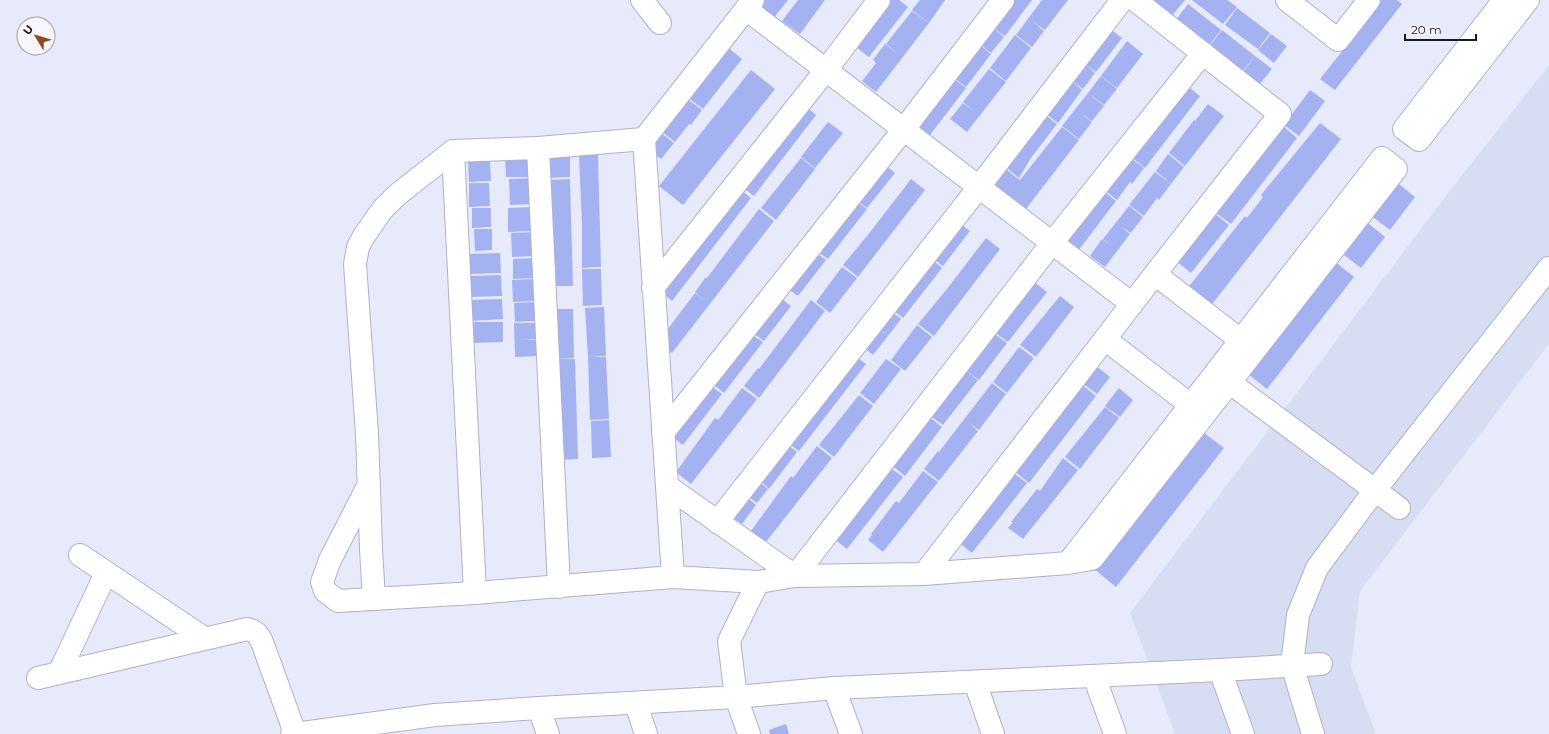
<svg xmlns="http://www.w3.org/2000/svg" width="1549" height="734" viewBox="0 0 1549 734" font-family="Montserrat,sans-serif">
  <style>
    .built { fill: #d7ddf3 }
    .building { fill: #a4b2f2 }
    .lines { fill: none; stroke-linecap: round; stroke-linejoin: round }
    .street-casing { stroke: #afb3c2; stroke-width: 24 }
    .street { stroke: #fff; stroke-width: 22 }
  </style>
  <rect width="100%" height="100%" fill="#e6eafa"/>
  <polygon class="built" points="1549,65 1549,344 1360,591 1351,667 1376,734 1175,734 1130,613 1452,188"/>
  <g class="building">
    <polygon points="760,0 788,0 773,19 756,6"/>
    <polygon points="798,0 825,0 800,34 782,21"/>
    <polygon points="886,0 899,0 908,7 869,57 852,44"/>
    <polygon points="920,0 945,0 929,23 912,10"/>
    <polygon points="1006,0 1032,0 1005,36 993,28 1004,37 991,53 976,41"/>
    <polygon points="1042,0 1068,0 1045,30 1033,22 1044,31 1032,47 1016,35"/>
    <polygon points="1149,0 1185,0 1171,17"/>
    <polygon points="1192,0 1227,0 1237,7 1223,24"/>
    <polygon points="1381,0 1397,0 1402,4 1335,90 1320,79 1348,44"/>
    <polygon points="1188,4 1221,30 1208,47 1175,21"/>
    <polygon points="1237,8 1270,33 1258,49 1225,25"/>
    <polygon points="912,11 929,23 876,92 862,81 876,63 873,60 885,44 897,53 886,44"/>
    <polygon points="1105,25 1122,38 1096,72 1085,64 1095,73 1083,89 1067,77"/>
    <polygon points="1222,30 1255,56 1242,72 1209,47"/>
    <polygon points="1271,34 1287,46 1274,63 1258,50"/>
    <polygon points="1015,35 1031,48 1006,81 990,68"/>
    <polygon points="975,41 991,54 966,87 950,75"/>
    <polygon points="1127,41 1143,54 1117,88 1101,76"/>
    <polygon points="725,45 742,59 703,109 687,97"/>
    <polygon points="1255,56 1272,69 1259,85 1243,72"/>
    <polygon points="989,69 1006,82 967,132 950,119 963,103 975,112 963,102"/>
    <polygon points="751,70 775,89 683,205 659,186"/>
    <polygon points="949,75 966,88 927,139 910,125"/>
    <polygon points="1101,76 1117,89 1104,105 1088,93"/>
    <polygon points="1067,77 1082,90 1058,123 1041,110"/>
    <polygon points="1182,82 1200,96 1145,168 1129,155"/>
    <polygon points="1310,90 1325,101 1299,136 1284,125"/>
    <polygon points="1088,93 1104,106 1092,121 1081,113 1092,122 1079,139 1062,126"/>
    <polygon points="686,98 702,110 691,125 689,124 675,142 661,131"/>
    <polygon points="802,103 816,115 754,196 738,184"/>
    <polygon points="1208,104 1224,116 1185,166 1169,153 1194,120 1195,121"/>
    <polygon points="1040,111 1057,124 1031,158 1019,178 1001,163 1014,145 1026,153 1014,144"/>
    <polygon points="828,122 843,133 815,168 801,157"/>
    <polygon points="1320,123 1341,139 1206,312 1183,294 1245,216 1247,218 1263,197 1261,195"/>
    <polygon points="1283,126 1297,138 1231,224 1215,212"/>
    <polygon points="1062,127 1079,140 1026,209 983,182 998,163 1020,180"/>
    <polygon points="660,132 674,143 661,159 647,149"/>
    <polygon points="529,153 530,177 506,177 505,154"/>
    <polygon points="1168,154 1184,167 1171,184 1156,171"/>
    <polygon points="579,155 598,155 601,267 582,268 582,224"/>
    <polygon points="1128,156 1144,168 1132,184 1130,182 1117,200 1103,189"/>
    <polygon points="570,157 570,177 549,178 548,158"/>
    <polygon points="801,158 815,169 776,220 761,208"/>
    <polygon points="468,161 490,161 491,181 469,182"/>
    <polygon points="880,161 895,173 867,208 853,197"/>
    <polygon points="1155,172 1171,184 1159,200 1157,198 1144,216 1129,205"/>
    <polygon points="533,178 533,204 510,205 509,179"/>
    <polygon points="570,179 573,286 556,286 556,266 554,266 553,222 552,222 550,180"/>
    <polygon points="911,179 925,190 858,277 843,265 871,231"/>
    <polygon points="1395,181 1415,197 1390,230 1369,214"/>
    <polygon points="469,183 489,183 490,206 469,207"/>
    <polygon points="737,187 751,198 672,301 658,289"/>
    <polygon points="1102,190 1116,201 1078,251 1063,240"/>
    <polygon points="852,198 867,209 828,259 812,248"/>
    <polygon points="1129,206 1143,217 1131,233 1120,226 1130,234 1105,267 1090,256 1102,239 1113,247 1103,239"/>
    <polygon points="531,207 532,231 508,232 508,208"/>
    <polygon points="472,208 491,208 491,227 472,228"/>
    <polygon points="759,209 774,221 672,353 658,342 695,293 705,301 695,292 706,277 707,278"/>
    <polygon points="1214,213 1229,225 1191,273 1175,260"/>
    <polygon points="955,220 970,231 943,266 928,255"/>
    <polygon points="1364,220 1385,237 1361,268 1339,251"/>
    <polygon points="474,229 492,229 492,250 475,251"/>
    <polygon points="535,232 535,256 512,257 511,233"/>
    <polygon points="986,238 1000,249 934,336 918,324 947,289"/>
    <polygon points="811,249 826,260 798,296 784,286"/>
    <polygon points="500,253 501,273 469,274 469,254"/>
    <polygon points="928,256 942,268 903,318 888,306"/>
    <polygon points="535,258 535,278 513,279 513,259"/>
    <polygon points="1333,260 1354,277 1267,389 1248,374"/>
    <polygon points="842,267 857,278 830,313 816,302"/>
    <polygon points="582,269 601,269 602,305 583,306"/>
    <polygon points="501,275 502,296 470,297 469,276"/>
    <polygon points="535,279 536,301 513,302 512,280"/>
    <polygon points="1033,281 1047,292 1008,342 993,331"/>
    <polygon points="776,295 791,306 764,341 749,330"/>
    <polygon points="1060,296 1074,307 1036,357 1020,345"/>
    <polygon points="502,299 503,319 471,321 470,300"/>
    <polygon points="811,300 825,311 759,398 744,386 758,368 759,369"/>
    <polygon points="537,302 537,321 515,322 514,303"/>
    <polygon points="604,307 606,356 588,357 585,308"/>
    <polygon points="887,308 901,319 888,336 875,325"/>
    <polygon points="554,309 573,309 574,358 556,359"/>
    <polygon points="471,322 503,322 503,342 471,343"/>
    <polygon points="514,323 536,323 537,339 518,340 537,340 538,356 515,357"/>
    <polygon points="874,325 888,336 873,355 859,344"/>
    <polygon points="917,325 932,337 905,371 891,360"/>
    <polygon points="748,332 763,342 724,393 709,381"/>
    <polygon points="992,332 1007,343 979,380 964,369"/>
    <polygon points="1019,347 1034,358 1007,393 993,382"/>
    <polygon points="852,354 866,364 799,451 784,440"/>
    <polygon points="588,357 606,357 609,419 590,420"/>
    <polygon points="557,359 575,359 578,459 559,460"/>
    <polygon points="886,359 901,369 874,404 860,393"/>
    <polygon points="1096,366 1110,377 1097,394 1082,383"/>
    <polygon points="964,369 978,380 943,425 929,415"/>
    <polygon points="707,383 722,394 683,445 667,433"/>
    <polygon points="992,383 1006,394 979,430 968,422 978,431 939,481 924,469 938,451 939,452"/>
    <polygon points="1081,384 1096,396 1029,483 1014,471"/>
    <polygon points="742,388 757,399 691,484 676,472 715,418 718,420"/>
    <polygon points="1119,388 1133,400 1120,417 1105,406"/>
    <polygon points="859,395 873,406 834,457 819,445"/>
    <polygon points="1105,407 1119,418 1080,469 1065,457"/>
    <polygon points="928,416 942,427 905,476 890,464"/>
    <polygon points="609,420 611,457 592,458 591,421"/>
    <polygon points="1203,432 1224,448 1116,587 1093,568"/>
    <polygon points="783,441 797,452 769,489 758,478"/>
    <polygon points="817,446 832,458 766,542 751,531 791,476 793,478"/>
    <polygon points="1063,458 1078,470 1023,539 1008,528 1013,522 1011,522 1037,489 1040,491"/>
    <polygon points="888,466 903,477 847,549 832,537"/>
    <polygon points="923,471 938,482 883,552 868,540 872,535 871,534 896,501 899,503"/>
    <polygon points="1012,472 1027,483 972,553 957,541"/>
    <polygon points="756,479 768,489 757,503 746,495"/>
    <polygon points="742,493 756,505 742,524 726,513"/>
    <polygon points="786,724 789,734 770,734 769,730"/>
  </g>
  <g class="lines">
    <defs>
      <g id="street">
        <polyline points="642,0 660,23"/>
        <polyline points="1287,0 1338,40 1369,0"/>
        <polyline points="1504,0 1404,129 1419,140 1528,0"/>
        <polyline points="746,9 1132,304"/>
        <polyline points="644,139 673,577"/>
        <polyline points="538,148 559,587"/>
        <polyline points="453,151 475,593"/>
        <polyline points="1155,274 1252,349"/>
        <polyline points="653,288 826,70 879,0"/>
        <polyline points="1105,339 1202,414"/>
        <polyline points="1218,374 1399,508"/>
        <polyline points="663,433 904,129 1003,0"/>
        <polyline points="369,484 330,560 322,582 325,591 338,601 475,593 673,577 758,582 795,576 924,574 1068,563 1092,559 1396,169 1382,158 1068,563"/>
        <polyline points="667,486 795,576 1052,243 1203,53"/>
        <polyline points="717,522 979,187 1122,0"/>
        <polyline points="80,555 204,638"/>
        <polyline points="924,574 1155,274 1280,114 1135,0"/>
        <polyline points="374,599 371,549 367,434 355,264 358,247 364,236 382,210 397,195 453,151 538,148 644,139 753,0"/>
        <polyline points="1220,670 1243,734"/>
        <polyline points="59,673 106,573"/>
        <polyline points="1094,676 1115,734"/>
        <path d="M38,678L247,629C256,631 258,634 262,642L295,733L292,734"/>
        <polyline points="975,682 993,734"/>
        <polyline points="834,688 851,734"/>
        <polyline points="636,704 646,734"/>
        <polyline points="539,708 548,734"/>
        <polyline points="295,734 435,715 539,708 736,697 834,688 1220,670 1321,664"/>
        <polyline points="749,734 736,697 729,641 758,582"/>
        <polyline points="1313,734 1292,665 1298,615 1317,568 1375,490 1549,268"/>
      </g>
    </defs>
    <use href="#street" class="street-casing"/>
    <use href="#street" class="street"/>
  </g>
  <g transform="translate(36 36) rotate(308)"><circle r="19" fill="#f6f7fe" stroke="#9e9fa5"/>
  <path d="M0-3L7 15L0 10L-7 15Z" fill="#904a21"/>
  <text y="-6" font-size="11" font-weight="bold" text-anchor="middle" fill="#191a20">U</text>
  </g>
  <path d="M1405 34v6h71v-6" fill="none" stroke="#191a20" stroke-width="2"/>
  <text x="1411" y="34" font-size="12" fill="#191a20" stroke="#f6f7fe" stroke-width="3" paint-order="stroke">20 m</text>
</svg>
